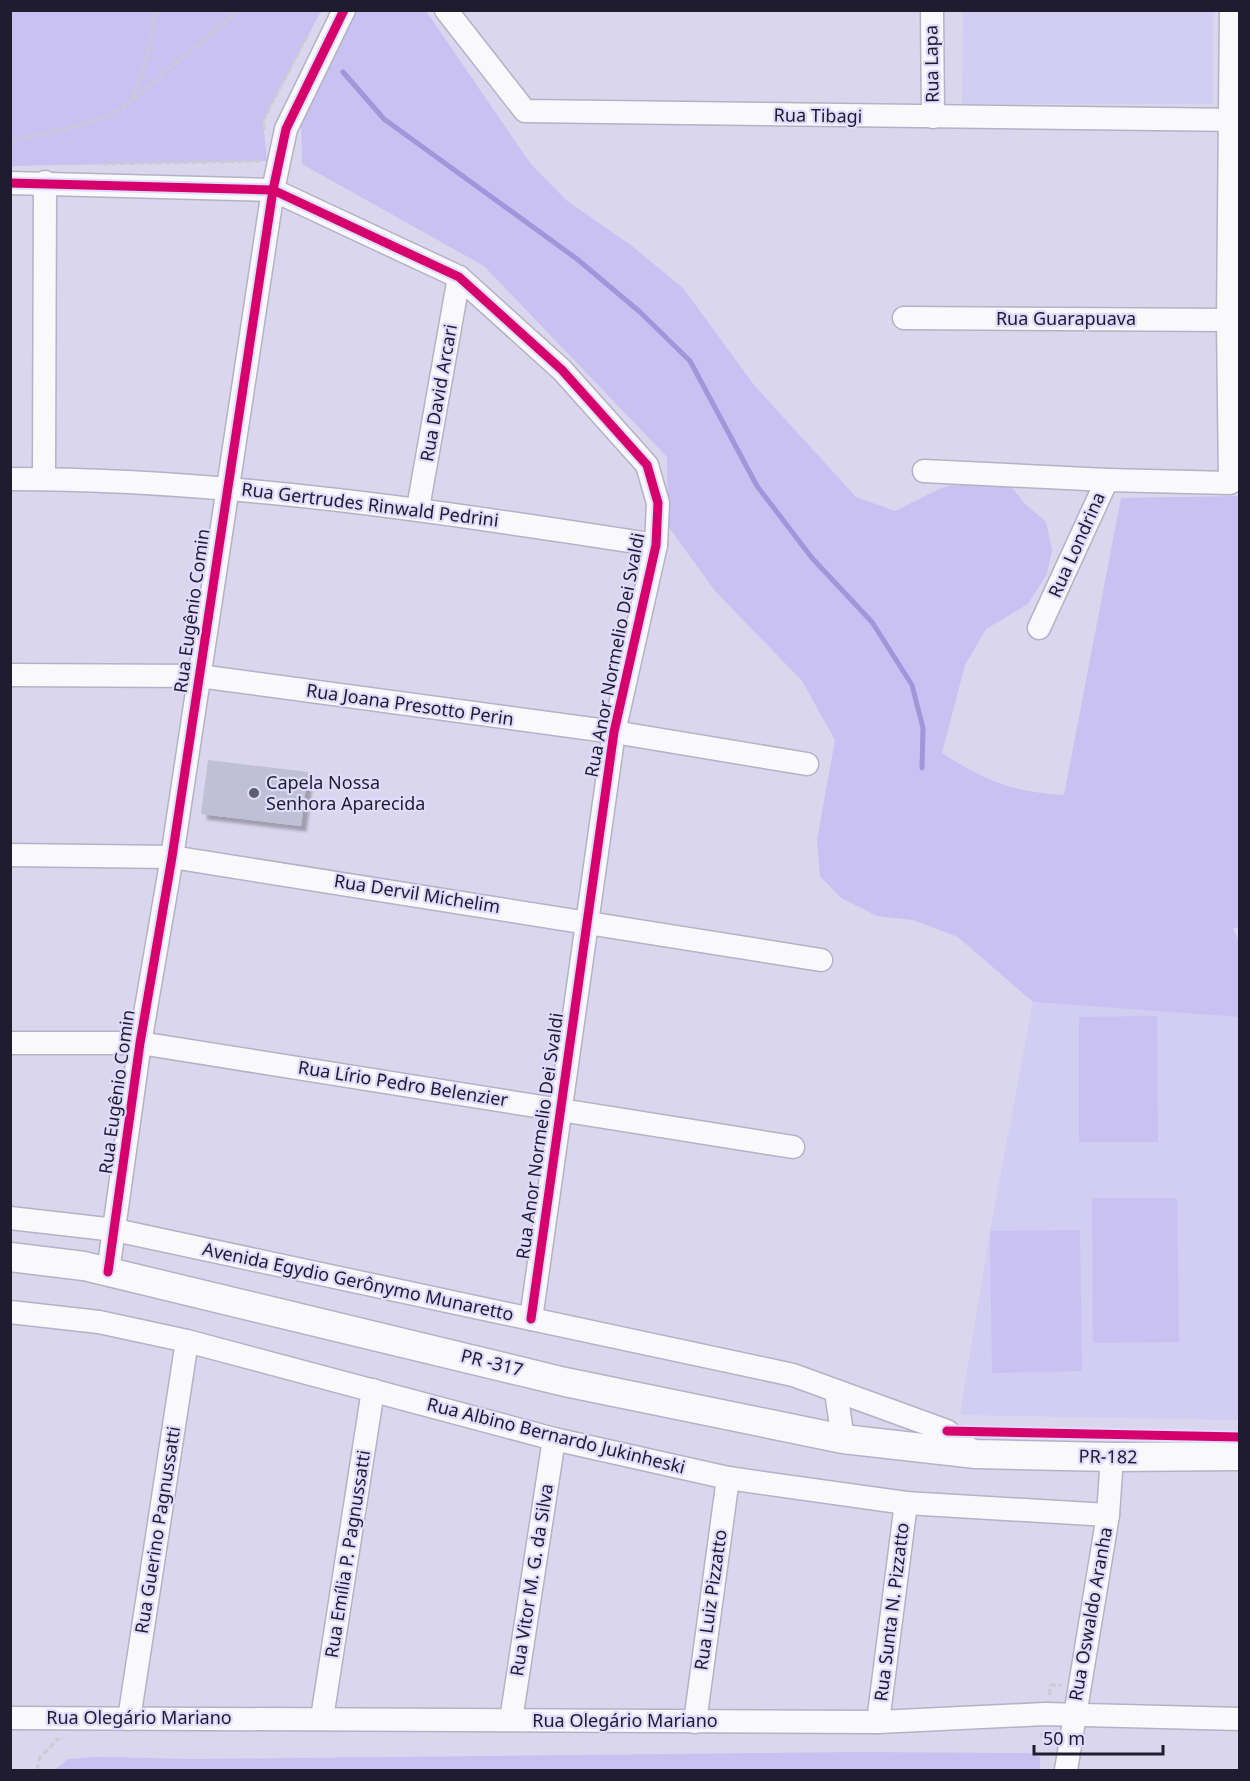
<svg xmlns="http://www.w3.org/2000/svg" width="1250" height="1781" viewBox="0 0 1250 1781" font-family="'Noto Sans',sans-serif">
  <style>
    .built { fill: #d2cdf3 }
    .green { fill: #c9c1f1 }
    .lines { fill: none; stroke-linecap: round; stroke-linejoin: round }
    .stream { stroke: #a295da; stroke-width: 5 }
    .building { fill: #bfc0d6; filter: url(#shadow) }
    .minor-casing { stroke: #b5b1c6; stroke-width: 25 }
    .major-casing { stroke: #b5b1c6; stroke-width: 31 }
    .path { stroke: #cccbd2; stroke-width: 3; stroke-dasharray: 6 3; stroke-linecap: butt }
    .minor { stroke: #f9f9fc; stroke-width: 22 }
    .major { stroke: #f9f9fc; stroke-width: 28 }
    .cycleway-casing { stroke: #dfdbfd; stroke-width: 13 }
    .cycleway { stroke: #d6006c; stroke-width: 9 }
    .poi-dot { fill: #605d72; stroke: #dfdbfd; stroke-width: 2 }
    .labels { text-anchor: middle; stroke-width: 4.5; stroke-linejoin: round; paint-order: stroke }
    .street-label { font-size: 18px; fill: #1f1c30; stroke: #dfdbfd }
    .poi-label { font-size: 18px; fill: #1f1c30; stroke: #dfdbfd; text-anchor: start }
  </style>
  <defs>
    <filter id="shadow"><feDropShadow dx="5.5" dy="5.5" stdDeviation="1.5" flood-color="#0004"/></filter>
  </defs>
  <rect width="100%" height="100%" fill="#dad6ee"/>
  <g class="built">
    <polygon points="963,11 1213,11 1213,104 962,104"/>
    <polygon points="1033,1002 1239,1017 1239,1420 960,1415 990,1231"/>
  </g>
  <g class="green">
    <polygon points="10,11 11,10 321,11 263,121 267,161 11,166"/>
    <path d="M357,11H426L530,163L566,200L632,246L683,288L754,385L856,497L895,511L939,489L969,480L1010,485L1025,504L1046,522L1052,550L1047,574L1028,604L986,629L965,665L942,753C986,781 1011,792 1064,795L1121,498L1239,496L1240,926L1233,929L1239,941V1017L1033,1002L958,937L913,920L877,916L841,898L820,876L817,840L835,740L802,681L715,591L668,526L667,457L484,266L302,164L301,120Z"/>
    <polygon points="1157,1016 1158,1142 1079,1142 1079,1017"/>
    <polygon points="1092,1198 1177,1198 1179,1342 1093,1343"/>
    <polygon points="1080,1230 1082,1371 992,1373 990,1231"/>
    <polygon points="858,1752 1029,1753 1040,1757 1040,1770 55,1770 68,1759 100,1757 195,1759"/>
  </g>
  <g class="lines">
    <polyline class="stream" points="343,72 384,119 577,259 640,312 690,361 757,486 812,558 872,622 912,685 923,728 922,768"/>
  </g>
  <polygon class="building" points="208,760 308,772 301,826 201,814"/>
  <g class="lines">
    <defs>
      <g id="minor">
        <polyline points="446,10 525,111 1240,120"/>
        <polyline points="932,10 933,117"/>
        <polyline points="10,183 273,190 459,277 562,370 647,465 658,503 656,545 614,732 531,1319"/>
        <polyline points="904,318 1228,320"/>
        <polyline points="924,471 1107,480"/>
        <path d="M10,479C228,479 442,512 656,545"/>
        <polyline points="44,479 45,182"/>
        <polyline points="418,508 459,277"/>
        <polyline points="1039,628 1107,480 1230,483 1228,320 1231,10"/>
        <polyline points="10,675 199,676 614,732 807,764"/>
        <polyline points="10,855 172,857 821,960"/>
        <polyline points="10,1043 140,1043 793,1147"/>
        <polyline points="10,1218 115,1230 793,1375 947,1431 976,1454"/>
        <polyline points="108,1272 140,1043 172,857 273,190 286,129 344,10"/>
        <polyline points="10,1312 99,1322 187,1341 554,1439 728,1478 906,1503 1108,1515"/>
        <polyline points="836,1392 843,1439"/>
        <polyline points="10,1718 878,1722 1045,1714 1240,1719"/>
        <polyline points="322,1718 373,1390"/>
        <polyline points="129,1719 187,1341"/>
        <polyline points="511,1720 554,1439"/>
        <polyline points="695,1722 728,1478"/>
        <polyline points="878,1722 906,1503"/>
        <polyline points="1066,1770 1108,1515 1112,1457"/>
      </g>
      <polyline id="major" points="10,1257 84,1266 565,1382 843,1439 976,1454 1112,1457 1240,1456"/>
    </defs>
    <use href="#minor" class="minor-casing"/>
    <use href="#major" class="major-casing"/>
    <g class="path">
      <polyline points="132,100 239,10"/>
      <polyline points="264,130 263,121 308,34"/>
      <path d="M10,141C36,135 119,121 131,100C144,80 151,34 156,10"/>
      <polyline points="102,164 261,161"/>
      <polyline points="1049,1695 1051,1685 1061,1685"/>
      <polyline points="1040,1735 1048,1736 1050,1745"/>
      <polyline points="37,1770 40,1757 59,1738"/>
    </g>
    <use href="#minor" class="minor"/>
    <use href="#major" class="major"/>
    <defs>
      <g id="cycleway">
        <polyline points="10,183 273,190 459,277 562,370 647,465 658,503 656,545 614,732 531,1319"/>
        <polyline points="108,1272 140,1043 172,857 273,190 286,129 344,10"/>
        <polyline points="947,1431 1240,1437"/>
      </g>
    </defs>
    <use href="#cycleway" class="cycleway-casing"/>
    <use href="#cycleway" class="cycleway"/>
  </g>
  <circle class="poi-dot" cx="254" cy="793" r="6"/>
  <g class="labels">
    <g class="street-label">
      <text transform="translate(932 64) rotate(-91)" y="6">Rua Lapa</text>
      <text transform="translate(818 116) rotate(1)" y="6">Rua Tibagi</text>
      <text x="1066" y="325">Rua Guarapuava</text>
      <text transform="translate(439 393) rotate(-80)" y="6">Rua David Arcari</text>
      <text transform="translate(370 505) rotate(7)" y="6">Rua Gertrudes Rinwald Pedrini</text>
      <text transform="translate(1077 545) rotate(-66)" y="6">Rua Londrina</text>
      <text transform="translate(192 611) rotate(-82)" y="6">Rua Eugênio Comin</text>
      <text transform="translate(615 655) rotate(-79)" y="6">Rua Anor Normelio Dei Svaldi</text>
      <text transform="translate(410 705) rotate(8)" y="6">Rua Joana Presotto Perin</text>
      <text transform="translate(417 894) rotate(9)" y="6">Rua Dervil Michelim</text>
      <text transform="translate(403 1084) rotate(9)" y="6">Rua Lírio Pedro Belenzier</text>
      <text transform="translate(117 1092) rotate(-82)" y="6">Rua Eugênio Comin</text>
      <text transform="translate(540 1136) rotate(-82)" y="6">Rua Anor Normelio Dei Svaldi</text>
      <text transform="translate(358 1282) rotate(12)" y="6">Avenida Egydio Gerônymo Munaretto</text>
      <text transform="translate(492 1363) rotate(14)" y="6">PR -317</text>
      <text transform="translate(556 1436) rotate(14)" y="6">Rua Albino Bernardo Jukinheski</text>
      <text transform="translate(1108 1457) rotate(1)" y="6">PR-182</text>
      <text transform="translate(158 1530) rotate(-81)" y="6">Rua Guerino Pagnussatti</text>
      <text transform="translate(348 1554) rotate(-81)" y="6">Rua Emília P. Pagnussatti</text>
      <text transform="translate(532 1580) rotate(-81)" y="6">Rua Vitor M. G. da Silva</text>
      <text transform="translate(711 1600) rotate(-82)" y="6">Rua Luiz Pizzatto</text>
      <text transform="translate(892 1612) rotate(-83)" y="6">Rua Sunta N. Pizzatto</text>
      <text transform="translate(1091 1614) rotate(-80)" y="6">Rua Oswaldo Aranha</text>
      <text x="139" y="1724">Rua Olegário Mariano</text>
      <text x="625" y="1727">Rua Olegário Mariano</text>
    </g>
    <g class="poi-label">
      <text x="266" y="789">Capela Nossa<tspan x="266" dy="21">Senhora Aparecida</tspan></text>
    </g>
  </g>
  <rect width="1250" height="1781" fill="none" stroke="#1f1c30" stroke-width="24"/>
  <path d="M1034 1745v9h129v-9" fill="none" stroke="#1f1c30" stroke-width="3"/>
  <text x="1043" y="1745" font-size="18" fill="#1f1c30" stroke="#dfdbfd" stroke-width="4.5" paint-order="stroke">50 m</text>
</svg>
